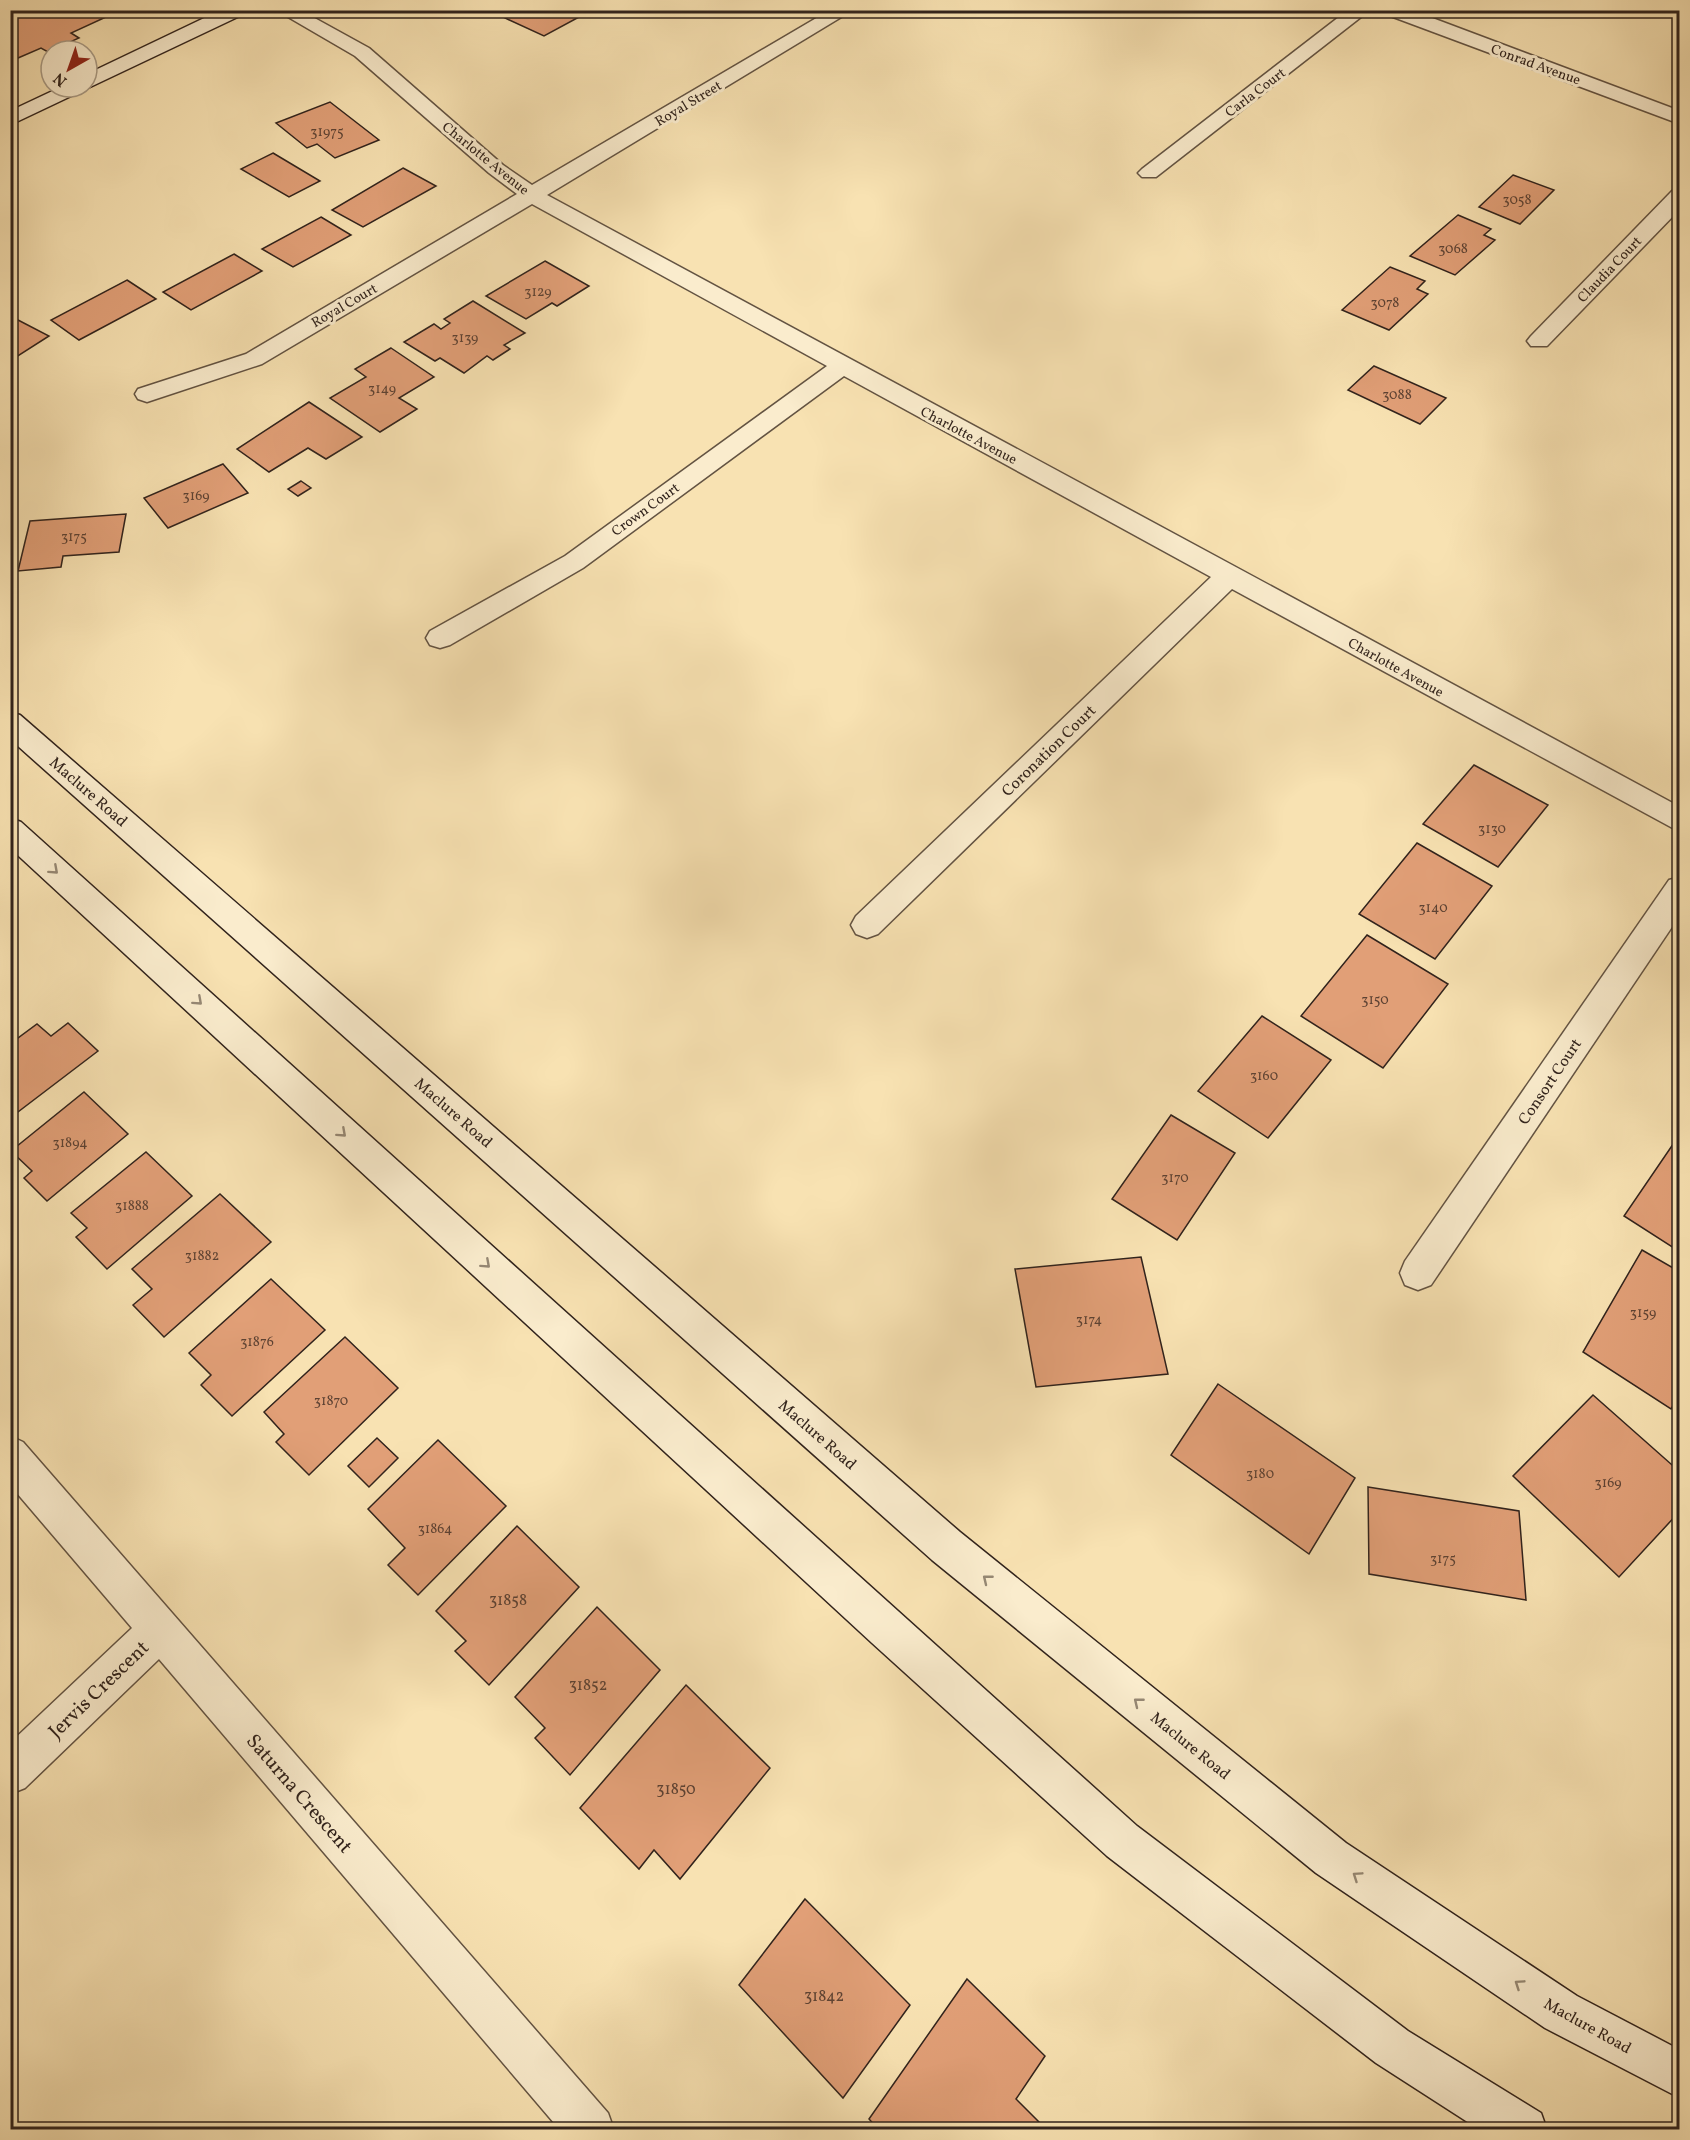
<svg xmlns="http://www.w3.org/2000/svg" width="1690" height="2140" viewBox="0 0 1690 2140" font-family="Vollkorn,serif">
  <style>
    .building { fill: #e19f77; stroke: #31231c; stroke-width: 1.5 }
    .lines { fill: none; stroke-linecap: round; stroke-linejoin: round }
    .minor-casing { stroke: #635342; stroke-width: 3 }
    .secondary-casing { stroke: #31231c; stroke-width: 3 }
    .minor { fill: #faeccd; fill-rule: evenodd }
    .secondary { fill: #faeccd; fill-rule: evenodd }
    .oneway { stroke: #968874 }
    .labels { text-anchor: middle; stroke-width: 6; stroke-linejoin: round; paint-order: stroke }
    .far-street-label { font-size: 14px; fill: #31231c; stroke: #faeccd }
    .number-label { font-size: 14px; fill: #5d4233 }
    .street-label { font-size: 16px; fill: #31231c; stroke: #faeccd }
    .near-number-label { font-size: 16px; fill: #5d4233 }
    .near-street-label { font-size: 20px; fill: #31231c; stroke: #faeccd }
  </style>
  <rect width="100%" height="100%" fill="#f8e2b2"/>
  <filter id="stains"><feTurbulence type="fractalNoise" baseFrequency=".00333" numOctaves="4"/><feColorMatrix values="0 0 0 0 .2 0 0 0 0 .09 0 0 0 0 .02 0 0 0 .5 -.17"/></filter>
  <radialGradient id="worn" r=".72"><stop offset=".6" stop-color="#630" stop-opacity="0"/><stop offset="1" stop-color="#630" stop-opacity=".3"/></radialGradient>
  <g class="building">
    <polygon points="10,10 103,10 106,12 106,17 71,33 79,38 48,52 41,48 11,61"/>
    <polygon points="519,10 592,10 544,36 505,18"/>
    <polygon points="330,102 379,140 335,158 317,144 307,148 276,123"/>
    <polygon points="273,153 320,181 289,197 241,169"/>
    <polygon points="403,168 436,186 363,227 332,210"/>
    <polygon points="1513,175 1554,190 1520,224 1479,207"/>
    <polygon points="1458,215 1491,229 1484,235 1495,240 1455,275 1410,256"/>
    <polygon points="321,217 351,235 293,267 262,249"/>
    <polygon points="234,254 262,271 191,310 163,292"/>
    <polygon points="545,261 589,286 557,306 552,303 526,319 486,296"/>
    <polygon points="1390,267 1425,281 1417,289 1428,294 1389,330 1342,310"/>
    <polygon points="127,280 156,299 79,340 51,320"/>
    <polygon points="473,301 525,333 504,345 510,349 493,360 487,356 464,373 440,358 435,361 404,342 434,324 441,329 450,323 444,319"/>
    <polygon points="18,320 49,336 10,361 10,325"/>
    <polygon points="391,348 434,377 399,398 417,409 380,432 330,398 366,377 355,369"/>
    <polygon points="1374,366 1446,398 1420,424 1348,390"/>
    <polygon points="309,402 362,437 326,459 308,448 269,472 237,449"/>
    <polygon points="223,464 248,493 168,528 144,498"/>
    <polygon points="301,481 311,488 298,496 288,489"/>
    <polygon points="126,514 119,552 63,556 61,567 18,571 30,521"/>
    <polygon points="1474,765 1548,805 1498,867 1423,824"/>
    <polygon points="1417,843 1492,886 1435,959 1359,914"/>
    <polygon points="1367,935 1448,984 1383,1068 1301,1016"/>
    <polygon points="1262,1016 1331,1060 1268,1138 1198,1091"/>
    <polygon points="68,1023 98,1051 10,1118 10,1044 37,1024 51,1036"/>
    <polygon points="84,1092 128,1134 47,1201 24,1178 32,1171 11,1151"/>
    <polygon points="1171,1115 1235,1153 1177,1240 1112,1199"/>
    <polygon points="1680,1134 1680,1252 1624,1216"/>
    <polygon points="146,1152 192,1196 107,1269 76,1237 87,1228 71,1213"/>
    <polygon points="220,1194 271,1242 164,1337 133,1305 152,1289 132,1269"/>
    <polygon points="1642,1250 1680,1272 1680,1393 1671,1409 1583,1352"/>
    <polygon points="1141,1257 1168,1374 1036,1387 1015,1269"/>
    <polygon points="271,1279 325,1330 232,1416 201,1385 211,1375 189,1353"/>
    <polygon points="345,1337 398,1388 309,1475 276,1442 284,1434 264,1412"/>
    <polygon points="1218,1384 1355,1478 1309,1554 1171,1455"/>
    <polygon points="1593,1395 1680,1472 1680,1511 1619,1577 1513,1476"/>
    <polygon points="377,1438 398,1458 369,1487 348,1466"/>
    <polygon points="438,1440 506,1506 418,1595 388,1565 405,1548 368,1509"/>
    <polygon points="1368,1487 1519,1511 1526,1600 1369,1574"/>
    <polygon points="517,1526 579,1587 489,1685 455,1651 466,1641 436,1611"/>
    <polygon points="597,1607 660,1670 570,1775 535,1738 545,1728 515,1697"/>
    <polygon points="686,1685 770,1768 680,1879 654,1850 639,1869 580,1808"/>
    <polygon points="805,1899 910,2005 843,2098 739,1985"/>
    <polygon points="967,1979 1045,2056 1016,2099 1047,2130 879,2130 869,2119"/>
  </g>
  <g class="lines">
    <defs>
      <g id="minor">
        <polygon points="276,10 300,10 369,48 503,165 532,185 830,10 853,10 547,195 1680,807 1680,832 1232,589 878,934 867,938 856,934 851,925 856,916 1211,577 844,376 583,568 450,645 440,648 430,645 426,638 430,631 565,556 827,366 532,204 262,364 156,399 147,402 138,399 135,394 138,389 246,354 517,194 489,173 355,56"/>
        <polygon points="1348,10 1370,10 1156,177 1142,177 1138,173 1142,169"/>
        <polygon points="1383,10 1411,10 1680,111 1680,124 1385,14"/>
        <polygon points="1680,190 1680,209 1547,346 1531,346 1527,341 1531,336 1672,191"/>
        <polygon points="1680,877 1680,915 1431,1285 1418,1290 1405,1285 1400,1273 1405,1261 1669,880"/>
        <polygon points="10,1436 23,1442 608,2113 614,2130 560,2130 159,1659 25,1788 10,1794 10,1743 132,1628 10,1485"/>
      </g>
      <g id="secondary">
        <polygon points="221,10 246,10 244,14 10,125 10,111 61,87 87,87 87,74"/>
        <polygon points="10,712 20,715 960,1532 1346,1843 1577,1996 1680,2050 1680,2098 1545,2028 1316,1873 932,1560 10,739"/>
        <polygon points="10,818 21,822 1137,1826 1408,2031 1541,2113 1547,2130 1480,2130 1376,2063 1107,1856 872,1643 10,848"/>
      </g>
    </defs>
    <use href="#minor" class="minor-casing"/>
    <use href="#secondary" class="secondary-casing"/>
    <use href="#minor" class="minor"/>
    <use href="#secondary" class="secondary"/>
  </g>
  <defs><path id="oneway-chevron" d="M-2-3.5L2.5 0L-2 3.5" fill="none" stroke-width="1.6" stroke-linecap="round" stroke-linejoin="round" transform="scale(1.5)"/></defs>
  <g class="oneway">
    <use href="#oneway-chevron" transform="translate(54 870) rotate(42)"/>
    <use href="#oneway-chevron" transform="translate(198 1001) rotate(42)"/>
    <use href="#oneway-chevron" transform="translate(342 1133) rotate(42)"/>
    <use href="#oneway-chevron" transform="translate(486 1264) rotate(42)"/>
    <use href="#oneway-chevron" transform="translate(987 1579) rotate(-141)"/>
    <use href="#oneway-chevron" transform="translate(1138 1702) rotate(-141)"/>
    <use href="#oneway-chevron" transform="translate(1357 1876) rotate(-146)"/>
    <use href="#oneway-chevron" transform="translate(1519 1984) rotate(-146)"/>
  </g>
  <g class="labels">
    <g class="far-street-label">
      <text transform="translate(1536 64) rotate(20)" y="5">Conrad Avenue</text>
      <text transform="translate(1255 92) rotate(-37)" y="5">Carla Court</text>
      <text transform="translate(688 103) rotate(-31)" y="5">Royal Street</text>
      <text transform="translate(486 158) rotate(39)" y="5">Charlotte Avenue</text>
      <text transform="translate(1609 269) rotate(-46)" y="5">Claudia Court</text>
      <text transform="translate(344 305) rotate(-30)" y="5">Royal Court</text>
      <text transform="translate(969 435) rotate(28)" y="5">Charlotte Avenue</text>
      <text transform="translate(645 509) rotate(-36)" y="5">Crown Court</text>
      <text transform="translate(1396 667) rotate(29)" y="5">Charlotte Avenue</text>
    </g>
    <g class="number-label">
      <text x="327" y="136">31975</text>
      <text x="1517" y="204">3058</text>
      <text x="1453" y="253">3068</text>
      <text x="538" y="296">3129</text>
      <text x="1385" y="307">3078</text>
      <text x="465" y="342">3139</text>
      <text x="382" y="393">3149</text>
      <text x="1397" y="399">3088</text>
      <text x="196" y="500">3169</text>
      <text x="74" y="541">3175</text>
      <text x="1492" y="833">3130</text>
      <text x="1433" y="912">3140</text>
      <text x="1375" y="1004">3150</text>
      <text x="1264" y="1080">3160</text>
      <text x="70" y="1147">31894</text>
      <text x="1175" y="1182">3170</text>
      <text x="132" y="1210">31888</text>
      <text x="202" y="1260">31882</text>
      <text x="1643" y="1317">3159</text>
      <text x="1089" y="1324">3174</text>
      <text x="257" y="1346">31876</text>
      <text x="331" y="1405">31870</text>
      <text x="1260" y="1478">3180</text>
      <text x="1608" y="1487">3169</text>
      <text x="435" y="1533">31864</text>
      <text x="1443" y="1563">3175</text>
    </g>
    <g class="street-label">
      <text transform="translate(1048 750) rotate(-44)" y="6">Coronation Court</text>
      <text transform="translate(89 791) rotate(41)" y="6">Maclure Road</text>
      <text transform="translate(1549 1081) rotate(-56)" y="6">Consort Court</text>
      <text transform="translate(454 1112) rotate(41)" y="6">Maclure Road</text>
      <text transform="translate(818 1434) rotate(41)" y="6">Maclure Road</text>
      <text transform="translate(1191 1745) rotate(39)" y="6">Maclure Road</text>
      <text transform="translate(1588 2025) rotate(29)" y="6">Maclure Road</text>
    </g>
    <g class="near-number-label">
      <text x="508" y="1605">31858</text>
      <text x="588" y="1690">31852</text>
      <text x="676" y="1794">31850</text>
      <text x="824" y="2001">31842</text>
    </g>
    <g class="near-street-label">
      <text transform="translate(98 1689) rotate(-44)" y="7">Jervis Crescent</text>
      <text transform="translate(300 1793) rotate(49)" y="7">Saturna Crescent</text>
    </g>
  </g>
  <rect width="1690" height="2140" fill="none" stroke="#f8e2b2" stroke-width="36"/>
  <rect x="12" y="12" width="1666" height="2116" fill="none" stroke="#31231c" stroke-width="3"/>
  <rect x="18" y="18" width="1654" height="2104" fill="none" stroke="#31231c" stroke-width="1.5"/>
  <g transform="translate(69 69) rotate(220)"><circle r="28" fill="#faeccd" stroke="#aa9c86" stroke-width="1.5"/>
  <path d="M0-4.5L10 22L0 15L-10 22Z" fill="#8f2418"/>
  <text y="-9" font-size="16" font-weight="bold" text-anchor="middle" fill="#31231c">N</text>
  </g>
  <rect width="100%" height="100%" filter="url(#stains)"/>
  <rect width="100%" height="100%" fill="url(#worn)"/>
</svg>
